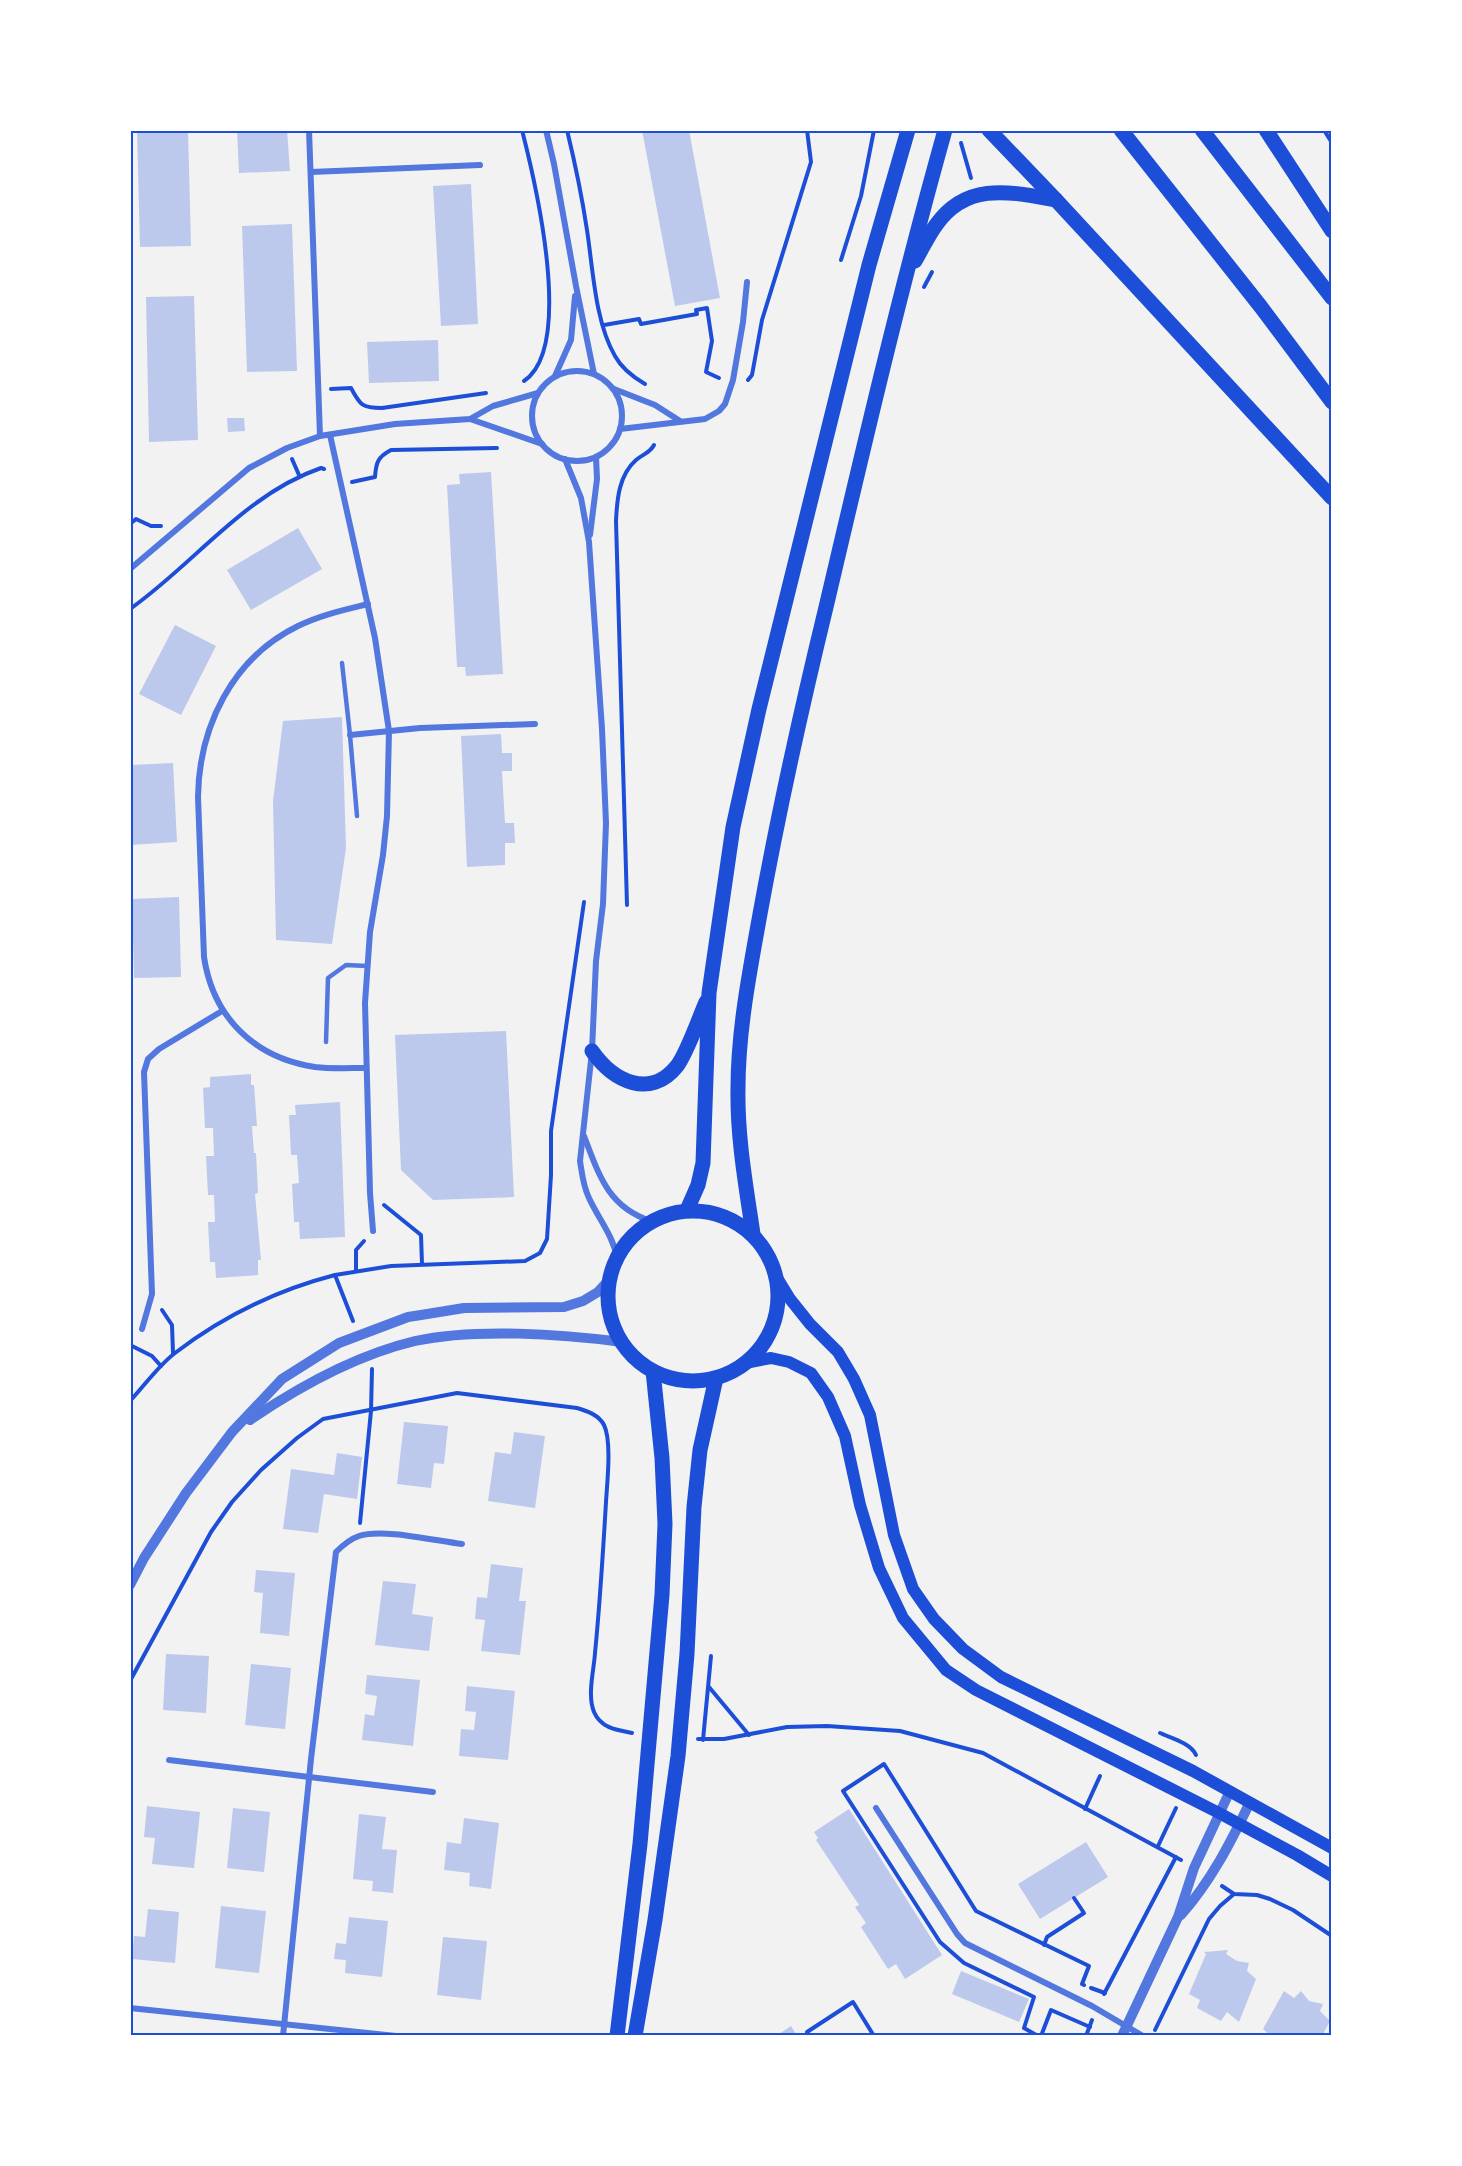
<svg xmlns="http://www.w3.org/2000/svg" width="1462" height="2166" viewBox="0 0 1462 2166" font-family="Georgia,serif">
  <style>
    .building { fill: #bdc9ec }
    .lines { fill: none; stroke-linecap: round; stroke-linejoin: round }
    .path { stroke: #1d4ed8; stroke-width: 4 }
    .service { stroke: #5277de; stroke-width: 4.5 }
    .minor { stroke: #5277de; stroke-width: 6 }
    .tertiary { stroke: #5277de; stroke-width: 10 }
    .secondary { stroke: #1d4ed8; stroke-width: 12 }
    .primary { stroke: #1d4ed8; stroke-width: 15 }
    .neatline { fill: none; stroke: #1d4ed8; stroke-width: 2 }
  </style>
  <rect width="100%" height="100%" fill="#f2f2f2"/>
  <g class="building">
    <polygon points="137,130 188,130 191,246 140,247"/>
    <polygon points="237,130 287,130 290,171 239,173"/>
    <polygon points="642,130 689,130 720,298 675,306"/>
    <polygon points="471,184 478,324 441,326 433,186"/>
    <polygon points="292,224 297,371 247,372 242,226"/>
    <polygon points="194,296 198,440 149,442 146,297"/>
    <polygon points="438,340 439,381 369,383 367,342"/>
    <polygon points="227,418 244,418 245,431 228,432"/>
    <polygon points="491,472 503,674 466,676 465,667 457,667 447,485 460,484 459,474"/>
    <polygon points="298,528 322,569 251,610 227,570"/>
    <polygon points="175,625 216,646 181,715 139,694"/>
    <polygon points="342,717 346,848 332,944 276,940 273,801 283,721"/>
    <polygon points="501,734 502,753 512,753 512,771 502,771 505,823 514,823 515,843 505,843 505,865 467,867 461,736"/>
    <polygon points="173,763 177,842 130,845 130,765"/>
    <polygon points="179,897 181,977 134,978 132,899"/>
    <polygon points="506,1031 514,1197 433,1200 401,1170 395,1035"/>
    <polygon points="251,1074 251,1085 254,1085 257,1126 252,1126 254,1153 256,1153 258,1193 255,1194 261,1260 258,1260 258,1275 216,1278 215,1262 210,1262 208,1222 215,1222 214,1195 208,1195 206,1156 214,1156 213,1128 205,1128 203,1088 210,1087 210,1077"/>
    <polygon points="340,1102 345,1237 300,1239 299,1222 294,1222 292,1184 299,1183 297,1155 291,1155 289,1115 296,1115 295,1105"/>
    <polygon points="404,1422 448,1426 444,1464 434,1463 431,1488 397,1484"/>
    <polygon points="514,1432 545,1436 535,1508 488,1501 495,1452 511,1454"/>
    <polygon points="337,1453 362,1457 357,1499 324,1494 318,1533 283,1529 291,1469 334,1475"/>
    <polygon points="491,1564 523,1568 519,1601 526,1601 520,1655 481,1651 485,1620 475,1619 477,1597 487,1598"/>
    <polygon points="256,1570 295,1573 289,1636 260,1633 263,1593 254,1592"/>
    <polygon points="383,1581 416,1584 412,1614 433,1617 429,1651 375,1645"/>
    <polygon points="166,1654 209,1656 206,1713 163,1710"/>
    <polygon points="251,1664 291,1668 285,1729 245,1725"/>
    <polygon points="367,1675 420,1680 413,1746 362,1740 365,1714 374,1716 377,1696 365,1694"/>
    <polygon points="467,1686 515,1691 508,1760 459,1756 461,1729 474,1730 476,1712 465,1711"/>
    <polygon points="147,1806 200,1812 194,1868 152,1864 155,1838 144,1837"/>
    <polygon points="233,1808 270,1812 264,1872 227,1868"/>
    <polygon points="849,1809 942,1955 905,1979 896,1964 888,1969 861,1927 866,1923 855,1907 859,1905 816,1840 818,1838 814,1832"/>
    <polygon points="359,1814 386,1817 382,1849 397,1850 393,1893 372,1891 373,1881 353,1879"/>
    <polygon points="464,1818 499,1823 491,1889 469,1886 470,1873 444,1870 447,1842 461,1844"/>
    <polygon points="1086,1842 1108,1877 1040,1919 1018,1884"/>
    <polygon points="221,1906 266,1911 259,1973 215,1968"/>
    <polygon points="148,1909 179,1912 175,1963 132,1959 134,1936 145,1937"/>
    <polygon points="349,1917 388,1921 382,1977 345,1973 346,1960 334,1959 336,1943 346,1944"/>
    <polygon points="443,1937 487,1941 481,2000 437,1995"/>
    <polygon points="1228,1950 1226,1954 1237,1961 1249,1963 1247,1971 1256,1979 1239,2022 1227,2012 1221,2021 1197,2008 1200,2000 1189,1994 1206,1954 1204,1952"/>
    <polygon points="961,1971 1029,1999 1019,2022 952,1994"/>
    <polygon points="1284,1991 1294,1998 1301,1991 1309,2001 1323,2004 1320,2011 1330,2021 1322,2036 1271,2036 1263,2029"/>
    <polygon points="791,2026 797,2036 776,2036"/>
  </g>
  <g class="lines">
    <g class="path">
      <path d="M522,130C535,181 575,347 524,381"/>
      <path d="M567,130C575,163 582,197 587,230C593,269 595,322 615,356C622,369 633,377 645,384"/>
      <polyline points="1324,130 1332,143"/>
      <polyline points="961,143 971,178"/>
      <polyline points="841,260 861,196 874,130"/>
      <polyline points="924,287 932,272"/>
      <polyline points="604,325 639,319 641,324 697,314 696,310 707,308 712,341 706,372 719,378"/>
      <polyline points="748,380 752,375 762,320 811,162 807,130"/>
      <path d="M331,389L351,388C360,405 362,408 382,408L486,393"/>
      <polyline points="292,459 299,475"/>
      <path d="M352,482L375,477C376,462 378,457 391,450L497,448"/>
      <polyline points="130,524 136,519 151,526 161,526"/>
      <path d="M130,609C194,564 245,494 321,468L324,469"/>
      <path d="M627,905L616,521C617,499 619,475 636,460C643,454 650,453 654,445"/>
      <polyline points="384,1205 421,1235 422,1264"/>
      <polyline points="356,1270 356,1250 364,1241"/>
      <polyline points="162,1310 172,1325 173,1353"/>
      <polyline points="353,1321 335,1275 391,1266 525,1261 540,1253 547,1239 551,1175 551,1131 584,902"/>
      <polyline points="130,1345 152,1356 161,1366"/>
      <path d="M130,1401C145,1385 158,1366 175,1353C222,1317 277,1290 335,1275"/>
      <polyline points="360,1523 371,1411 372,1369"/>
      <path d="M130,1681L211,1532L232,1502L261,1470L297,1438L323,1419L457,1393L577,1408C587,1411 599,1415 604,1425C612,1441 607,1484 606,1502C603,1553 600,1603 595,1653C594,1670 587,1695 594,1712C601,1728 616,1730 632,1733"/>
      <polyline points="709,1687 749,1735"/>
      <path d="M1160,1733C1171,1738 1191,1743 1196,1755"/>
      <polyline points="698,1739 724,1739 787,1727 827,1726 900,1731 983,1753 1181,1860"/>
      <polyline points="703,1740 711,1656"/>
      <polyline points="1085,1809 1100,1776"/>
      <polyline points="1158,1846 1176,1808"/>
      <polyline points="1222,1886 1234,1894 1257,1895 1270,1899 1293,1910 1332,1936"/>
      <polyline points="1044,1945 1047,1937 1084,1913 1074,1898"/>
      <polyline points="1091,1988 1105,1993"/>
      <polyline points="1104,1994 1176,1857"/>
      <polyline points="1155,2030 1209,1919 1220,1906 1234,1894"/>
      <polyline points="810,2036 807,2032 853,2002 874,2036"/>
      <polyline points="1038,2036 1024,2028 1034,1997 964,1963 940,1942 843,1791 884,1764 976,1911 1089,1966 1082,1984 1084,1985"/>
      <polyline points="1041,2036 1051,2010 1090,2027"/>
      <polyline points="1086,2036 1092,2020"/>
    </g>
    <g class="service">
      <polyline points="342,663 350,735 357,816"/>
      <polyline points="326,1042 328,978 346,965 367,966"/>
    </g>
    <g class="minor">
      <polyline points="309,130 320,436"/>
      <polyline points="546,130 554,164 576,286 594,374"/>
      <polyline points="311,172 480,165"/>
      <circle cx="577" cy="416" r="45"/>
      <polyline points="555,376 571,340 575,296"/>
      <polyline points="614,389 655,405 680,421"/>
      <polyline points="470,419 542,444"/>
      <polyline points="620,429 705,419 719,411 725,404 733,380 743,322 747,282"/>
      <polyline points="330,435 375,638 389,731 387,816 383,855 370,932 365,1003 370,1193 373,1231"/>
      <path d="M565,459L581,498L589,542L602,729L606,823L603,904L596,961L592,1051L580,1161C582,1173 583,1186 589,1198C598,1218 613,1235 617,1258"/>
      <polyline points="590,535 597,479 596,457"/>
      <polyline points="130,569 249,468 287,448 320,436 395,424 470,419 493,406 538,393"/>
      <polyline points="350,735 420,728 535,724"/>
      <path d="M366,1068C349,1068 331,1069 315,1067C254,1058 213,1017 204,957L198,797C199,727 232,658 298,626C320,615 344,610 368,604"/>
      <path d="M584,1136C599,1175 608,1207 651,1221"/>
      <polyline points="142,1329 152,1294 144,1072 148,1059 159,1049 222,1011"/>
      <polyline points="169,1760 433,1792"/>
      <polyline points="876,1808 957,1934 965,1943 1092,2006 1143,2036"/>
      <polyline points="130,2008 396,2036"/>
      <path d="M283,2036L311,1759L336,1552C343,1545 350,1539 359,1536C382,1528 436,1541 462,1544"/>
    </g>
    <g class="tertiary">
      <path d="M250,1420C300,1386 356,1355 415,1341C475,1328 561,1334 622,1342"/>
      <polyline points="130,1585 144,1558 186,1493 232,1432 282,1379 339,1343 408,1317 421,1315 464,1308 564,1307 583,1301 598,1292 610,1279"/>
      <path d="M1181,1915C1211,1881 1231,1842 1250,1802"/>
      <polyline points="1122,2036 1178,1917 1194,1868 1230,1791"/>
    </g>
    <g class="secondary">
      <polyline points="776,1276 790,1299 810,1324 838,1352 854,1379 870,1415 894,1535 913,1589 934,1619 963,1649 1001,1677 1193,1771 1332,1848"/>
      <polyline points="745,1363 771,1358 789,1362 811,1373 828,1397 845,1436 860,1505 879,1568 903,1618 946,1670 976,1690 1219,1813 1297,1855 1332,1876"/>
    </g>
    <g class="primary">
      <polyline points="989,130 1056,200 1332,498"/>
      <polyline points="1121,130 1261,307 1332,402"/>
      <polyline points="1202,130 1332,298"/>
      <polyline points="1266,130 1332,231"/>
      <path d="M915,261C922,249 928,236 936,225C967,181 1011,192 1056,200"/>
      <path d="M592,1051C613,1081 650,1100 677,1066C687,1053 699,1018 706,1002"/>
      <polyline points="687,1210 698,1185 703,1163 709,993 733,827 759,709 869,265 908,130"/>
      <circle cx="693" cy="1296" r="85"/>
      <path d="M753,1234C746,1186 737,1137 738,1088C738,1030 750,970 760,914C779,809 802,706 827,603C864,445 901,287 945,130"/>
      <polyline points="617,2036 640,1844 662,1595 665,1524 662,1458 653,1371"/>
      <polyline points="635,2036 655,1920 678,1756 687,1654 694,1507 700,1450 716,1378"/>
    </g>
  </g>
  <rect width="1462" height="2166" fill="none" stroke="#ffffff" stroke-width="264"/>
  <rect x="132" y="132" width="1198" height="1902" class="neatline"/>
</svg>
